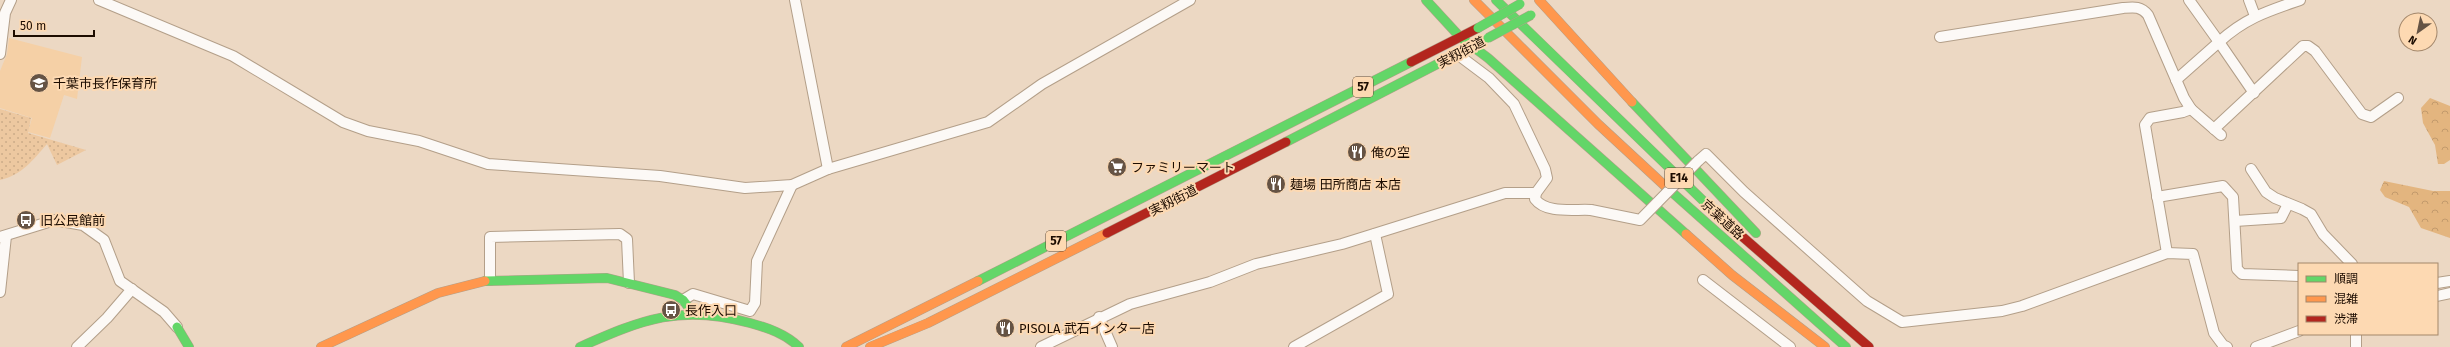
<svg xmlns="http://www.w3.org/2000/svg" width="2450" height="347" viewBox="0 0 2450 347" font-family="'Fira Sans','Noto Sans JP',sans-serif">
  <style>
    .built { fill: #f5d0a6 }
    .green { fill: url(#green-dots) }
    .forest { fill: url(#forest-crowns) }
    .lines { fill: none; stroke-linecap: round; stroke-linejoin: round }
    .street-casing { stroke: #b39f89; stroke-width: 12 }
    .fast-casing { stroke: #b39f89; stroke-width: 10 }
    .slow-casing { stroke: #b39f89; stroke-width: 10 }
    .jam-casing { stroke: #b39f89; stroke-width: 10 }
    .street { stroke: #fcf9f6; stroke-width: 10 }
    .fast { stroke: #63d668; stroke-width: 9 }
    .slow { stroke: #ff974d; stroke-width: 9 }
    .jam { stroke: #b3261e; stroke-width: 9 }
    .street-bridge-casing { stroke: #b39f89; stroke-width: 12; stroke-linecap: butt }
    .fast-bridge-casing { stroke: #b39f89; stroke-width: 10; stroke-linecap: butt }
    .street-bridge { stroke: #fcf9f6; stroke-width: 10 }
    .fast-bridge { stroke: #63d668; stroke-width: 9 }
    .labels { text-anchor: middle; stroke-width: 4; stroke-linejoin: round; paint-order: stroke }
    .shield { fill: #fdd9b2; stroke: #604a35; stroke-width: 1 }
    .shield-label { font-size: 12px; font-weight: bold; fill: #1c0c00 }
    .street-label { font-size: 13px; fill: #1c0c00; stroke: #fdd9b2 }
    .poi-label { font-size: 13px; fill: #1c0c00; stroke: #fdd9b2; text-anchor: start }
  </style>
  <defs>
    <pattern id="green-dots" width="8" height="8" patternUnits="userSpaceOnUse"><rect width="8" height="8" fill="#edc8a0"/><path d="M2 2h.1M6 6h.1" fill="none" stroke="#cbab88" stroke-width="1.8" stroke-linecap="round"/></pattern>
    <pattern id="forest-crowns" width="20" height="18" patternUnits="userSpaceOnUse"><rect width="20" height="18" fill="#e3b57f"/><path d="M2 6a3 3 0 1 1 6 0M12 15a3 3 0 1 1 6 0" fill="none" stroke="#c29a6c"/></pattern>
  </defs>
  <rect width="100%" height="100%" fill="#ecd8c3"/>
  <polygon class="built" points="9,38 82,57 77,99 64,95 50,138 28,132 32,118 0,108 0,71 7,54"/>
  <path class="green" d="M0,109L31,118L28,133L86,150L57,165L47,144C33,160 22,175 0,180Z"/>
  <g class="forest">
    <polygon points="2430,98 2450,106 2450,160 2444,164 2438,164 2435,145 2423,123 2421,108"/>
    <polygon points="2384,181 2433,191 2450,191 2450,238 2421,228 2409,207 2385,197 2380,190"/>
  </g>
  <g class="lines">
    <defs>
      <g id="street">
        <polyline points="99,0 233,56 343,122 368,131 419,141 488,164 660,176 745,188 792,185 828,169 988,122 1042,84 1190,0"/>
        <polyline points="795,0 828,169"/>
        <path d="M2189,0L2219,42C2245,18 2268,11 2300,0"/>
        <polyline points="2249,0 2255,16"/>
        <path d="M1940,37L2123,8C2134,7 2141,6 2148,15L2184,98L2191,109L2183,112L2150,118L2145,125L2167,253"/>
        <polyline points="0,54 5,13 11,0"/>
        <path d="M1457,54L1489,78L1514,104L1545,169L1547,178L1536,193L1535,199C1546,214 1574,209 1591,210"/>
        <polyline points="2176,80 2219,42 2254,93"/>
        <polyline points="2191,109 2221,135"/>
        <polyline points="2214,129 2303,46 2308,46 2315,51 2362,114 2371,117 2398,98"/>
        <polyline points="1698,161 1706,154 1744,192 1850,286 1867,301 1902,322 2002,311 2022,306 2167,253 2193,254 2214,333 2223,345 2227,347"/>
        <polyline points="2251,169 2266,192 2275,198 2302,209 2311,214 2323,234 2352,264"/>
        <polyline points="2157,197 2223,186 2233,197 2237,269 2242,274 2299,276"/>
        <polyline points="2235,221 2281,218 2288,204"/>
        <polyline points="0,237 55,220 83,225 104,240 120,281 164,312 177,327"/>
        <polyline points="490,280 490,237 620,234 627,239 629,283"/>
        <polyline points="1703,280 1790,347"/>
        <polyline points="2437,283 2450,281"/>
        <polyline points="0,292 6,236"/>
        <polyline points="2437,296 2450,293"/>
        <polyline points="683,300 693,294 750,311 755,303 757,261 792,185"/>
        <polyline points="1099,317 1112,347"/>
        <polyline points="77,347 107,318 132,289"/>
        <polyline points="1041,347 1130,304 1210,282 1256,264 1342,244 1505,193 1536,193"/>
        <polyline points="1294,347 1388,294 1375,234"/>
        <polyline points="2256,347 2299,331"/>
        <polyline points="2356,347 2356,334"/>
      </g>
      <g id="fast">
        <polyline points="1426,0 1460,37 1488,58 1686,234"/>
        <polyline points="1496,0 1721,218"/>
        <polyline points="1632,102 1756,233"/>
        <polyline points="1286,142 1482,41"/>
        <polyline points="1665,186 1846,347"/>
        <polyline points="485,281 607,278 675,295 683,300 692,312"/>
        <polyline points="978,281 1411,62"/>
        <polyline points="177,327 189,347"/>
        <path d="M580,347C643,319 681,304 750,323C768,328 786,334 799,347"/>
      </g>
      <g id="slow">
        <polyline points="1474,0 1598,124 1665,186"/>
        <polyline points="1539,0 1632,102"/>
        <polyline points="1686,234 1732,275 1825,347"/>
        <polyline points="321,347 438,293 485,281"/>
        <polyline points="846,347 978,281"/>
        <polyline points="870,347 928,323 1107,233"/>
      </g>
      <g id="jam">
        <polyline points="1411,62 1478,28"/>
        <polyline points="1721,218 1869,347"/>
        <polyline points="1107,233 1286,142"/>
      </g>
    </defs>
    <use href="#street" class="street-casing"/>
    <use href="#fast" class="fast-casing"/>
    <use href="#slow" class="slow-casing"/>
    <use href="#jam" class="jam-casing"/>
    <use href="#street" class="street"/>
    <use href="#fast" class="fast"/>
    <use href="#slow" class="slow"/>
    <use href="#jam" class="jam"/>
    <defs>
      <polyline id="street-bridge" points="1591,210 1640,220 1698,161"/>
      <g id="fast-bridge">
        <polyline points="1478,28 1520,4"/>
        <polyline points="1488,38 1531,15"/>
      </g>
    </defs>
    <use href="#street-bridge" class="street-bridge-casing"/>
    <use href="#fast-bridge" class="fast-bridge-casing"/>
    <use href="#street-bridge" class="street-bridge"/>
    <use href="#fast-bridge" class="fast-bridge"/>
  </g>
  <defs>
    <symbol id="school-disc" viewBox="-11 -11 22 22"><circle r="9.5" fill="#655344" stroke="#fdd9b2"/><path d="M0-5L7-2L0 1L-7-2ZM-4 1L0 2.5L4 1V4Q0 6-4 4Z" fill="#fff"/></symbol>
    <symbol id="restaurant-disc" viewBox="-11 -11 22 22"><circle r="9.5" fill="#655344" stroke="#fdd9b2"/><path d="M-5-6h1v4h1v-4h1v4h1v-4h1v5L-1.5 .5V6h-2V.5L-5-1ZM5-6V6H3V1.5H1.5Q1.5-4 5-6Z" fill="#fff"/></symbol>
    <symbol id="supermarket-disc" viewBox="-11 -11 22 22"><circle r="9.5" fill="#655344" stroke="#fdd9b2"/><path d="M-6-5.5h2.5l.6 2H6L4.5 2H-2.5L-4.4-4H-6ZM-1.5 3.2a1.3 1.3 0 1 0 .1 0ZM3 3.2a1.3 1.3 0 1 0 .1 0Z" fill="#fff"/></symbol>
    <symbol id="bus-disc" viewBox="-11 -11 22 22"><circle r="9.5" fill="#655344" stroke="#fdd9b2"/><path d="M-5-6H5V4H4V6H2V4H-2V6H-4V4H-5ZM-3.5-4V0h7V-4ZM-3.5 1.2v1.5H-2V1.2ZM2 1.2v1.5H3.5V1.2Z" fill="#fff"/></symbol>
  </defs>
  <g fill-rule="evenodd">
    <use href="#school-disc" x="28" y="72" width="22" height="22"/>
    <use href="#restaurant-disc" x="1346" y="141" width="22" height="22"/>
    <use href="#supermarket-disc" x="1106" y="156" width="22" height="22"/>
    <use href="#restaurant-disc" x="1265" y="173" width="22" height="22"/>
    <use href="#bus-disc" x="15" y="209" width="22" height="22"/>
    <use href="#bus-disc" x="660" y="299" width="22" height="22"/>
    <use href="#restaurant-disc" x="994" y="317" width="22" height="22"/>
  </g>
  <g class="labels">
    <g class="shield">
      <rect x="1353" y="77" width="20" height="20" rx="3"/>
      <rect x="1665" y="168" width="28" height="20" rx="3"/>
      <rect x="1046" y="231" width="20" height="20" rx="3"/>
    </g>
    <g class="shield-label">
      <text x="1363" y="91">57</text>
      <text x="1679" y="182">E14</text>
      <text x="1056" y="245">57</text>
    </g>
    <g class="street-label">
      <text transform="translate(1461 52) rotate(-28)" y="5">実籾街道</text>
      <text transform="translate(1173 200) rotate(-27)" y="5">実籾街道</text>
      <text transform="translate(1723 219) rotate(42)" y="5">京葉道路</text>
    </g>
    <g class="poi-label">
      <text x="53" y="88">千葉市長作保育所</text>
      <text x="1371" y="157">俺の空</text>
      <text x="1131" y="172">ファミリーマート</text>
      <text x="1290" y="189">麺場 田所商店 本店</text>
      <text x="40" y="225">旧公民館前</text>
      <text x="685" y="315">長作入口</text>
      <text x="1019" y="333">PISOLA 武石インター店</text>
    </g>
  </g>
  <rect x="2298" y="263" width="140" height="72" fill="#fdd9b2" stroke="#a3876b"/>
  <rect x="2306" y="276" width="20" height="6" fill="#63d668" stroke="#a3876b"/>
  <text x="2334" y="283" font-size="12" fill="#1c0c00">順調</text>
  <rect x="2306" y="296" width="20" height="6" fill="#ff974d" stroke="#a3876b"/>
  <text x="2334" y="303" font-size="12" fill="#1c0c00">混雑</text>
  <rect x="2306" y="316" width="20" height="6" fill="#b3261e" stroke="#a3876b"/>
  <text x="2334" y="323" font-size="12" fill="#1c0c00">渋滞</text>
  <g transform="translate(2418 32) rotate(213)"><circle r="19" fill="#fdd9b2" stroke="#a3876b"/>
  <path d="M0-3L7 15L0 10L-7 15Z" fill="#655344"/>
  <text y="-6" font-size="11" font-weight="bold" text-anchor="middle" fill="#1c0c00">N</text>
  </g>
  <path d="M14 30v6h80v-6" fill="none" stroke="#1c0c00" stroke-width="2"/>
  <text x="20" y="30" font-size="12" fill="#1c0c00" stroke="#fdd9b2" stroke-width="3" paint-order="stroke">50 m</text>
</svg>
